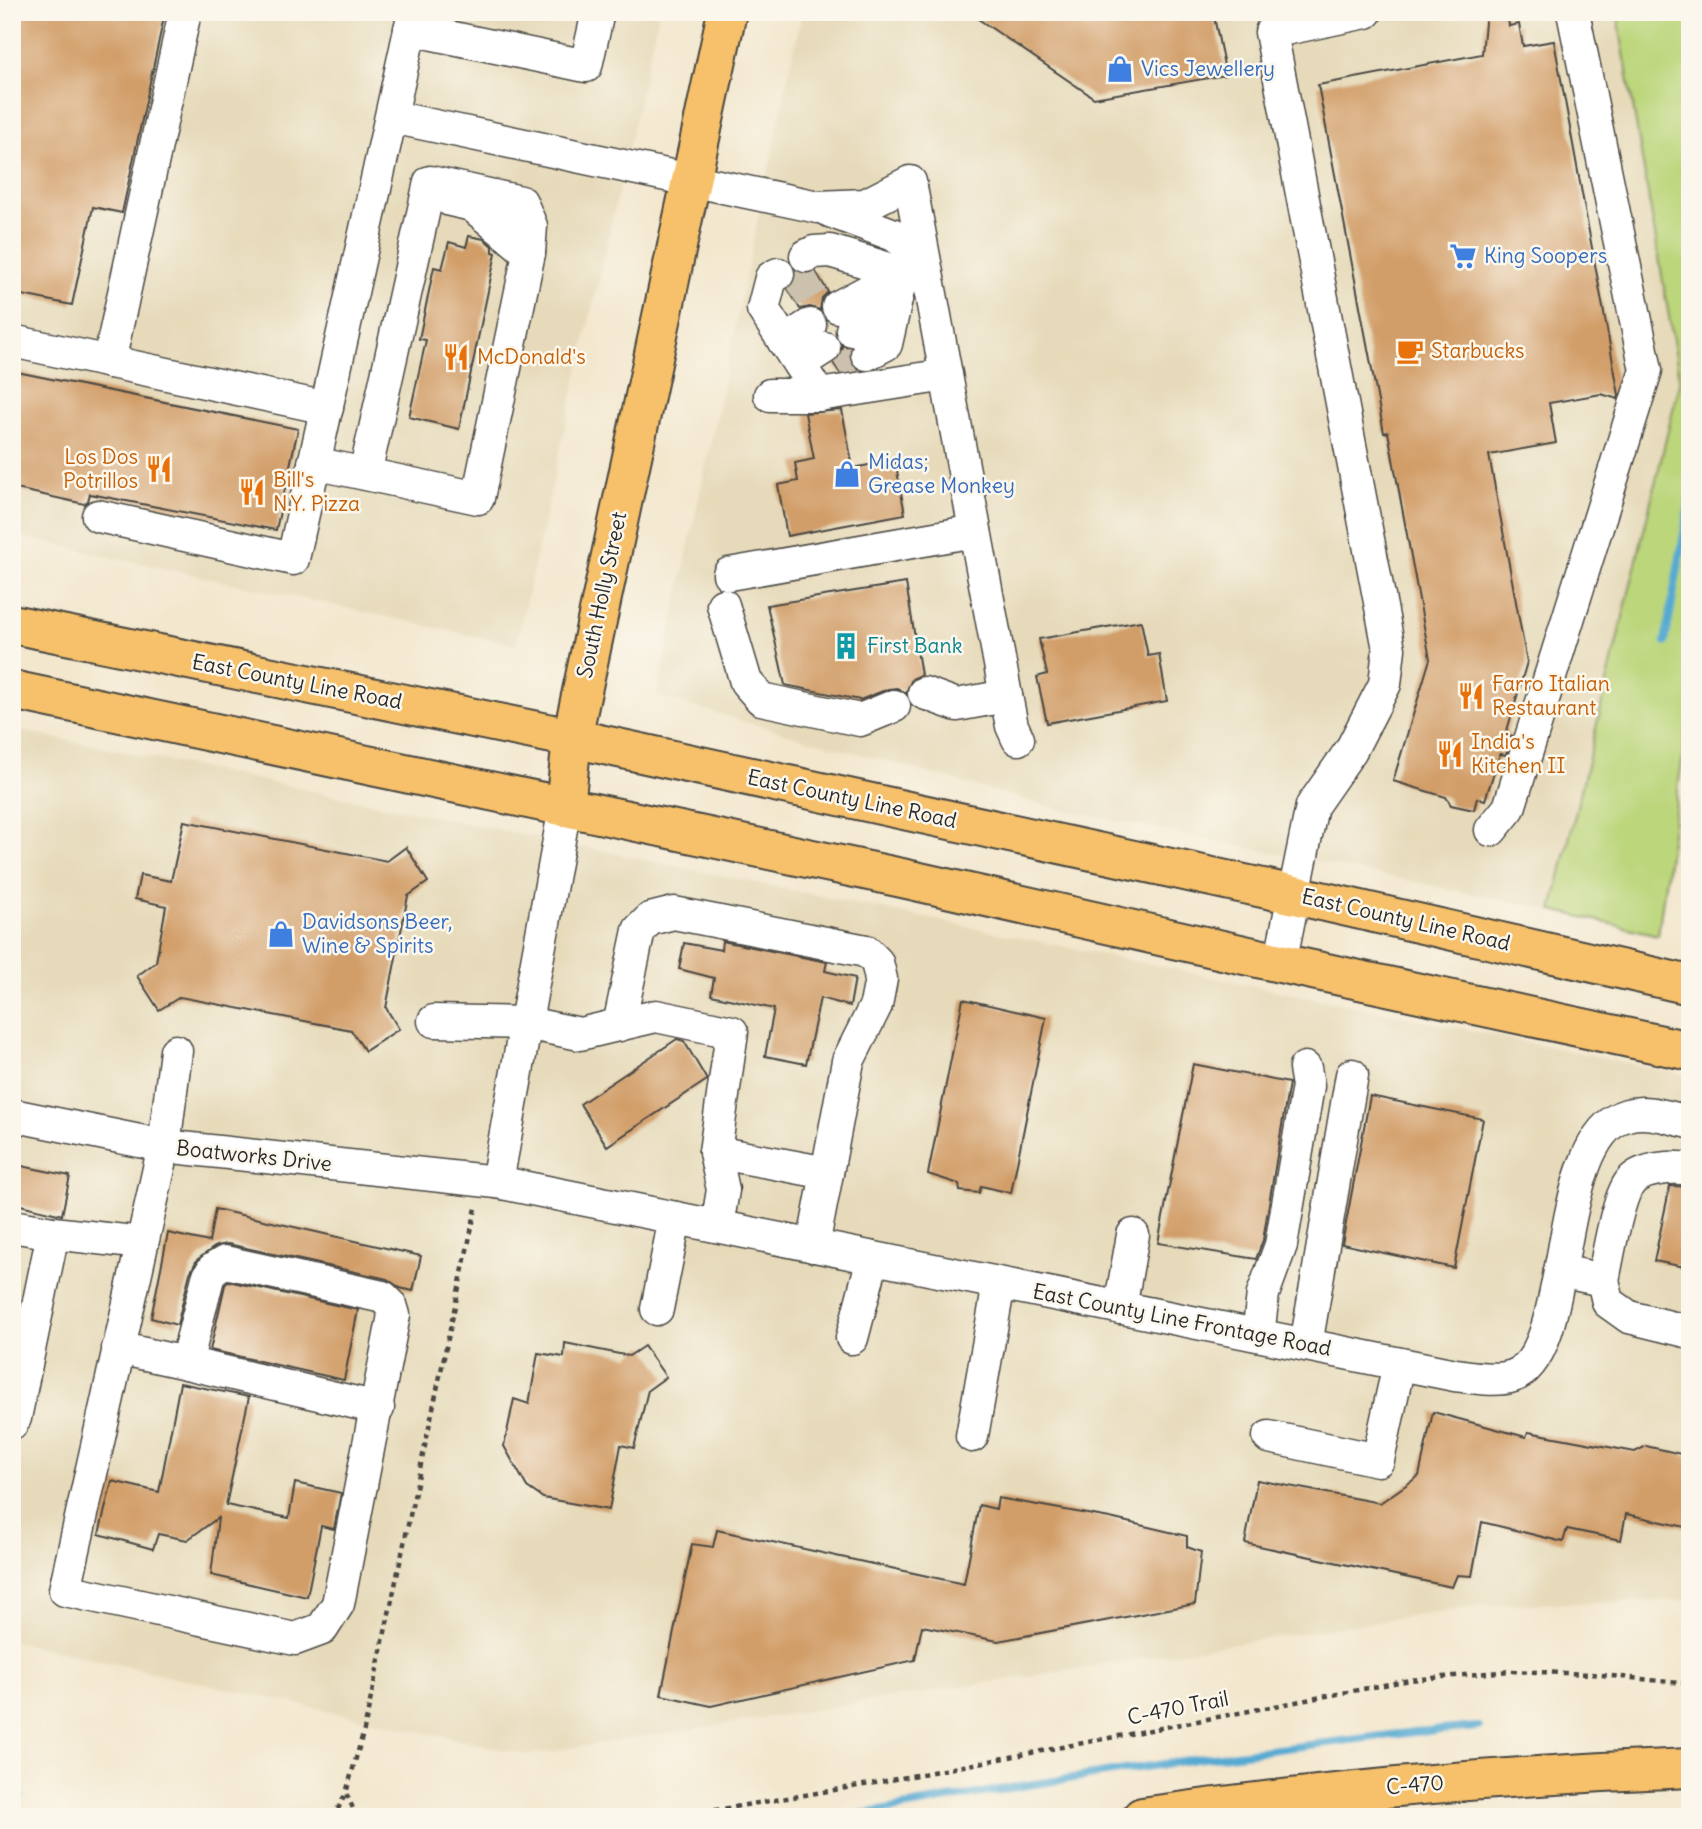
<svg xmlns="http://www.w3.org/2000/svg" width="1702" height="1829" viewBox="0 0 1702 1829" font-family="Delius,sans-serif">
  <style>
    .built { fill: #e6daba }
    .green { fill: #bcd67b; stroke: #748053; stroke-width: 2 }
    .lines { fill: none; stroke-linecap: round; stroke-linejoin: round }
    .stream { stroke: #56aad2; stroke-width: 8 }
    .building { fill: #d19d67 }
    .minor-tunnel { stroke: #cbc1ad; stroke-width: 32; stroke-dasharray: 32 16; stroke-linecap: butt }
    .minor-casing { stroke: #494743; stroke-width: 35 }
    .major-casing { stroke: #494743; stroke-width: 42 }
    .highway-casing { stroke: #494743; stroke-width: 42 }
    .path { stroke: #494743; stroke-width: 4.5; stroke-dasharray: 5 5; stroke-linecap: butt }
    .minor { stroke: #fff; stroke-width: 32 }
    .major { stroke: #f6c16b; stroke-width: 38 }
    .highway { stroke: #f6c16b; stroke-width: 38 }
    .labels { text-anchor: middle; stroke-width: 5; stroke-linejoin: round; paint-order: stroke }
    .shop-label { font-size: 21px; fill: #366cbe; stroke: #fbf7ec; text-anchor: start }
    .food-label { font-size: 21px; fill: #c56008; stroke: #fbf7ec; text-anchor: start }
    .street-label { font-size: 21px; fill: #2b2b2b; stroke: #fbf7ec }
    .culture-label { font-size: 21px; fill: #0d838f; stroke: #fbf7ec; text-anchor: start }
  </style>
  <rect width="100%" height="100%" fill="#fbf7ec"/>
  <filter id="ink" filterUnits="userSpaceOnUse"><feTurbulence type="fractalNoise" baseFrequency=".0143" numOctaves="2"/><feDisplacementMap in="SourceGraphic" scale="14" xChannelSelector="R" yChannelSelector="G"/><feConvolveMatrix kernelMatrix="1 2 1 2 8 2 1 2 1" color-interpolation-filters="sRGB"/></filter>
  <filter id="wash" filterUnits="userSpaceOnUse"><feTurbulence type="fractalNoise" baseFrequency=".00686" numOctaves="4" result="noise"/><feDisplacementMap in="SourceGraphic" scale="28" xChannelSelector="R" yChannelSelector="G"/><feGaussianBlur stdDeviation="1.57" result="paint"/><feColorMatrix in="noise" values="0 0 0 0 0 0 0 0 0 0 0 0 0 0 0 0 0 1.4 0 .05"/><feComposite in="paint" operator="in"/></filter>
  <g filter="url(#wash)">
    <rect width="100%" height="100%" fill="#f3e7ce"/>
    <g class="built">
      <polygon points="12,12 659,12 516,645 12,535"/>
      <polygon points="802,12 1617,12 1680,381 1552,910 1055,808 763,727 657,696"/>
      <polygon points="12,729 1690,1076 1690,1600 1479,1605 527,1755 12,1641"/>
    </g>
    <polygon class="green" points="1617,12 1690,12 1690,716 1686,732 1658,935 1552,910 1680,381"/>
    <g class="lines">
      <g class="stream">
        <polyline points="1665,642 1690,500"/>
        <polyline points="12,1795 20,1796"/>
        <polyline points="846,1817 1022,1786 1196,1759 1415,1732 1479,1727"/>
      </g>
    </g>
    <g id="blocks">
      <g class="building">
        <polygon points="12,12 165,12 122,213 93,207 72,305 12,293"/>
        <polygon points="968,12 1213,12 1226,75 1094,98"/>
        <polygon points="1486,12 1507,12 1509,26 1519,24 1523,46 1554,41 1619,395 1618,399 1601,394 1549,403 1556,443 1489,455 1527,662 1506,734 1512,736 1506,755 1500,754 1485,800 1477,798 1474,810 1451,805 1446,797 1393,781 1430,659 1388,432 1384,433 1318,85 1482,54"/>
        <polygon points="469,236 484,239 493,247 493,252 496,253 459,429 409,417 426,340 419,339 434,267 442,269 449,242 466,247"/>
        <polygon points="796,271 806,274 816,272 828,292 822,298 820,310 810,307 800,309 788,289 794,283"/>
        <polygon points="842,345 850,348 850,362 856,368 840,373 834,364 841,356"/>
        <polygon points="12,371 298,429 276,530 90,494 88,501 84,504 12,488"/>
        <polygon points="842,410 853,468 895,460 905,514 787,536 778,485 798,481 795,463 814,459 805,413"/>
        <polygon points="906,583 921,675 912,679 906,693 897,688 888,689 860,700 785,685 767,605"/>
        <polygon points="1141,621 1148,656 1159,654 1167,701 1047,723 1037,677 1047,674 1039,639"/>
        <polygon points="184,821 387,861 406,847 428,882 408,896 386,1008 399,1029 365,1051 351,1030 180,997 159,1010 137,976 156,962 166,906 135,899 140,875 171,881"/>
        <polygon points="722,941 827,962 825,971 855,978 850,1006 820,998 806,1064 765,1056 774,1009 711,995 714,978 679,969 684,943 721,950"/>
        <polygon points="963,999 1046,1018 1011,1193 981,1186 979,1193 960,1191 959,1184 928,1174"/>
        <polygon points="677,1039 684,1041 707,1080 607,1146 580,1104"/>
        <polygon points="1193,1064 1289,1083 1263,1240 1256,1259 1158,1243"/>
        <polygon points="1370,1096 1483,1119 1454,1268 1342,1244"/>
        <polygon points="12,1164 70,1176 62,1215 12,1203"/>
        <polygon points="1670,1186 1690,1187 1690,1268 1654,1261"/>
        <polygon points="215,1209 421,1256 413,1291 400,1288 387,1279 228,1244 216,1246 197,1260 190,1273 177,1325 151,1318 168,1233 209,1242"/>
        <polygon points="228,1281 358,1310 344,1380 210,1350 225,1285"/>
        <polygon points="565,1343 629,1356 644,1346 666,1377 648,1390 634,1448 621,1445 609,1510 543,1498 527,1487 504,1446 514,1399 529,1404 538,1353 564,1357"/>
        <polygon points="180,1383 249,1397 226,1505 289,1518 295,1483 341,1493 334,1529 321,1526 307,1597 211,1575 218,1518 187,1540 158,1534 153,1549 99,1534 112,1481 159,1492"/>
        <polygon points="1433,1412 1526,1437 1528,1432 1635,1452 1646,1446 1690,1456 1690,1528 1626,1514 1621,1540 1567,1529 1563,1542 1482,1522 1472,1576 1457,1575 1452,1587 1245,1543 1257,1480 1380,1503 1419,1476"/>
        <polygon points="998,1498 1110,1518 1187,1536 1187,1547 1201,1552 1195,1604 998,1641 922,1626 915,1660 711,1706 661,1695 692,1544 713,1547 717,1530 964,1584 979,1505 996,1509"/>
      </g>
    </g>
  </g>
  <g filter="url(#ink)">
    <use href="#blocks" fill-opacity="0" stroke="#494743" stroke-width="2"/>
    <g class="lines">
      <g class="minor-tunnel">
        <polyline points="790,292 818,276"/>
        <polyline points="839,371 867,354"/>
      </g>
      <defs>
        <g id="minor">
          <polyline points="410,29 586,66 598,12"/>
          <polyline points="392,117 818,207 865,205 910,182 1006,696 1012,726 1018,739"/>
          <polyline points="450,200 472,205 529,253"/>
          <polyline points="830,211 894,235 923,256"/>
          <polyline points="806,256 814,252 830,251 902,273 925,267"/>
          <polyline points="778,274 771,278 763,309 819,395"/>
          <polyline points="838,307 902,273"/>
          <polyline points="852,330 880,314 891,288"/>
          <polyline points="12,341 327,408"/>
          <polyline points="784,342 810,325"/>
          <polyline points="867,354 886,344 902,273"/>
          <polyline points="109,362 185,12"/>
          <polyline points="799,364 824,348"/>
          <polyline points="770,395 819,395 946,375"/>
          <polyline points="314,463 478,498 529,253 531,226 521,202 430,182 365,474"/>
          <polyline points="98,516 293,559 414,12"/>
          <polyline points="729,574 975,531"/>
          <polyline points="723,605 746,682 761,699 860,720 894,706"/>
          <polyline points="924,693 957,705 1006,696"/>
          <polyline points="1491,830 1509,808 1646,370 1573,12"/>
          <polyline points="1280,963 1312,806 1351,750 1385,684 1389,649 1271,32 1366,12"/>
          <polyline points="434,1021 526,1023 580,1034 656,1016 732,1032 715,1152 723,1190 717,1226"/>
          <polyline points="619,1025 639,930 650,919 674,913 866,951 877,962 881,979 876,1005 848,1061 827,1173"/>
          <path d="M12,1115L164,1146L497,1182L1455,1375C1473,1377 1496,1382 1513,1376C1576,1355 1550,1137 1627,1115C1647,1109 1670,1118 1690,1122"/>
          <polyline points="715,1152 827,1173 813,1246"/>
          <polyline points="497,1182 565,807"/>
          <polyline points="12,1226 53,1233 142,1243"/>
          <path d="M1560,1271L1603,1280C1608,1258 1617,1195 1632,1180C1644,1168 1674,1166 1690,1169"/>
          <polyline points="1603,1280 1608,1302 1629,1317 1690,1332"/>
          <polyline points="1120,1308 1133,1235"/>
          <polyline points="657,1309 675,1218"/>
          <polyline points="1258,1335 1263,1294 1281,1245 1308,1086 1305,1068"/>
          <polyline points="852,1338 873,1258"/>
          <polyline points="1306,1345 1352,1075"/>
          <polyline points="118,1348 186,1363 208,1278 213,1269 225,1262 383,1297 391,1305 394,1315 338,1604 322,1629 295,1639 65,1590 164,1146 176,1051"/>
          <polyline points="186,1363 378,1408"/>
          <polyline points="12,1423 15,1418 53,1233"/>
          <polyline points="972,1436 999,1284"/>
          <polyline points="1269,1437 1378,1460 1399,1364"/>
        </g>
        <g id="major">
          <polyline points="12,624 572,738 1295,895 1690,985"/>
          <polyline points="12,690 902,878 1280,963 1690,1051"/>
          <polyline points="565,807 572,738 727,12"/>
        </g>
        <path id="highway" d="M1142,1817C1324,1791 1506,1775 1690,1768"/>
      </defs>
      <use href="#minor" class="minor-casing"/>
      <use href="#major" class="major-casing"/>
      <use href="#highway" class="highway-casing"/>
      <g class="path">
        <polyline points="331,1817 339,1807 346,1793"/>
        <polyline points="357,1817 346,1793 364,1730 476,1208"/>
        <polyline points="675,1817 870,1784 1410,1680 1510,1671 1591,1674 1690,1684"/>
      </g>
      <use href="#minor" class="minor"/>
      <use href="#major" class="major"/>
      <use href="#highway" class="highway"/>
    </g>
  </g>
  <defs>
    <symbol id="shop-bare" viewBox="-9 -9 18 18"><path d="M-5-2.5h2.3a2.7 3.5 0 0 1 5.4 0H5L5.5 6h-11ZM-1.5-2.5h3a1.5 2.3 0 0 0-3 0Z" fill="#3f7fe0" stroke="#fbf7ec" stroke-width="2.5" paint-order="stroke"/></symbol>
    <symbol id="supermarket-bare" viewBox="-9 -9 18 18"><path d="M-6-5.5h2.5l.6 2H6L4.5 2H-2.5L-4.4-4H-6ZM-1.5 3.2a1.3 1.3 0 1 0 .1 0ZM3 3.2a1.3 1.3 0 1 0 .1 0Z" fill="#3f7fe0" stroke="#fbf7ec" stroke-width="2.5" paint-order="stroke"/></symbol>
    <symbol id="cafe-bare" viewBox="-9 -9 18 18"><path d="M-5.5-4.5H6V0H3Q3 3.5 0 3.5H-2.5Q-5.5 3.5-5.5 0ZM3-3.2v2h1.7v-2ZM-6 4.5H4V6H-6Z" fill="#e8710a" stroke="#fbf7ec" stroke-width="2.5" paint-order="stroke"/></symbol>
    <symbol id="restaurant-bare" viewBox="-9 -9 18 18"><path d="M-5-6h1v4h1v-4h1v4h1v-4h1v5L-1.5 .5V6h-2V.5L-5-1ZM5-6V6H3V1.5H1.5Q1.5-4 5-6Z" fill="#e8710a" stroke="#fbf7ec" stroke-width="2.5" paint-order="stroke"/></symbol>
    <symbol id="building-bare" viewBox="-9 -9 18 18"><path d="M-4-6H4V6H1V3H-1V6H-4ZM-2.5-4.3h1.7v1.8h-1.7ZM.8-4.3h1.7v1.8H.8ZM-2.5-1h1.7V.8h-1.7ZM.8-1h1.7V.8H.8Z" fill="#0f9aa8" stroke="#fbf7ec" stroke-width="2.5" paint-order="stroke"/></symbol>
  </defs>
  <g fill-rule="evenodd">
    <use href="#shop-bare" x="1101" y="50" width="38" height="38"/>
    <use href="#supermarket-bare" x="1444" y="237" width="38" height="38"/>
    <use href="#cafe-bare" x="1391" y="332" width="38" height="38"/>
    <use href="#restaurant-bare" x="437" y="338" width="38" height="38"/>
    <use href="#restaurant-bare" x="140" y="450" width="38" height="38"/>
    <use href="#shop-bare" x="828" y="455" width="38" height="38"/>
    <use href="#restaurant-bare" x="233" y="473" width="38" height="38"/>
    <use href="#building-bare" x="827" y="627" width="38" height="38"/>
    <use href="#restaurant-bare" x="1452" y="677" width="38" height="38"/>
    <use href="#restaurant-bare" x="1431" y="735" width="38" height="38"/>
    <use href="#shop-bare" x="262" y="915" width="38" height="38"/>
  </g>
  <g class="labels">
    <g class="shop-label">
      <text x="1141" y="76">Vics Jewellery</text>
      <text x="1484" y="263">King Soopers</text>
      <text x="868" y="469">Midas;<tspan x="868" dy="24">Grease Monkey</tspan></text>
      <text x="302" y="929">Davidsons Beer,<tspan x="302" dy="24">Wine &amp; Spirits</tspan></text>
    </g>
    <g class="food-label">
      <text x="1431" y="358">Starbucks</text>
      <text x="477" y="364">McDonald's</text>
      <text x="138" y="464" text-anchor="end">Los Dos<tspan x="138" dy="24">Potrillos</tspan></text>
      <text x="273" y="487">Bill's<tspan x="273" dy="24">N.Y. Pizza</tspan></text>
      <text x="1492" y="691">Farro Italian<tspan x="1492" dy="24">Restaurant</tspan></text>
      <text x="1471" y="749">India's<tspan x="1471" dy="24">Kitchen II</tspan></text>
    </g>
    <g class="street-label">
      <text transform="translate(602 595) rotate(-78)" y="7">South Holly Street</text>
      <text transform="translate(297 682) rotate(11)" y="7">East County Line Road</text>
      <text transform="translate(852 799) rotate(12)" y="7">East County Line Road</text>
      <text transform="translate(1406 920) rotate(13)" y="7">East County Line Road</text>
      <text transform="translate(254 1156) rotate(6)" y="7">Boatworks Drive</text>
      <text transform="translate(1182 1320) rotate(11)" y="7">East County Line Frontage Road</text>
      <text transform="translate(1178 1708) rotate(-11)" y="7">C-470 Trail</text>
      <text transform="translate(1415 1785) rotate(-5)" y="7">C-470</text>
    </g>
    <g class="culture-label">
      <text x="867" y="653">First Bank</text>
    </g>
  </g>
  <rect width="1702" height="1829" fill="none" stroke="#fbf7ec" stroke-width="42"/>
</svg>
